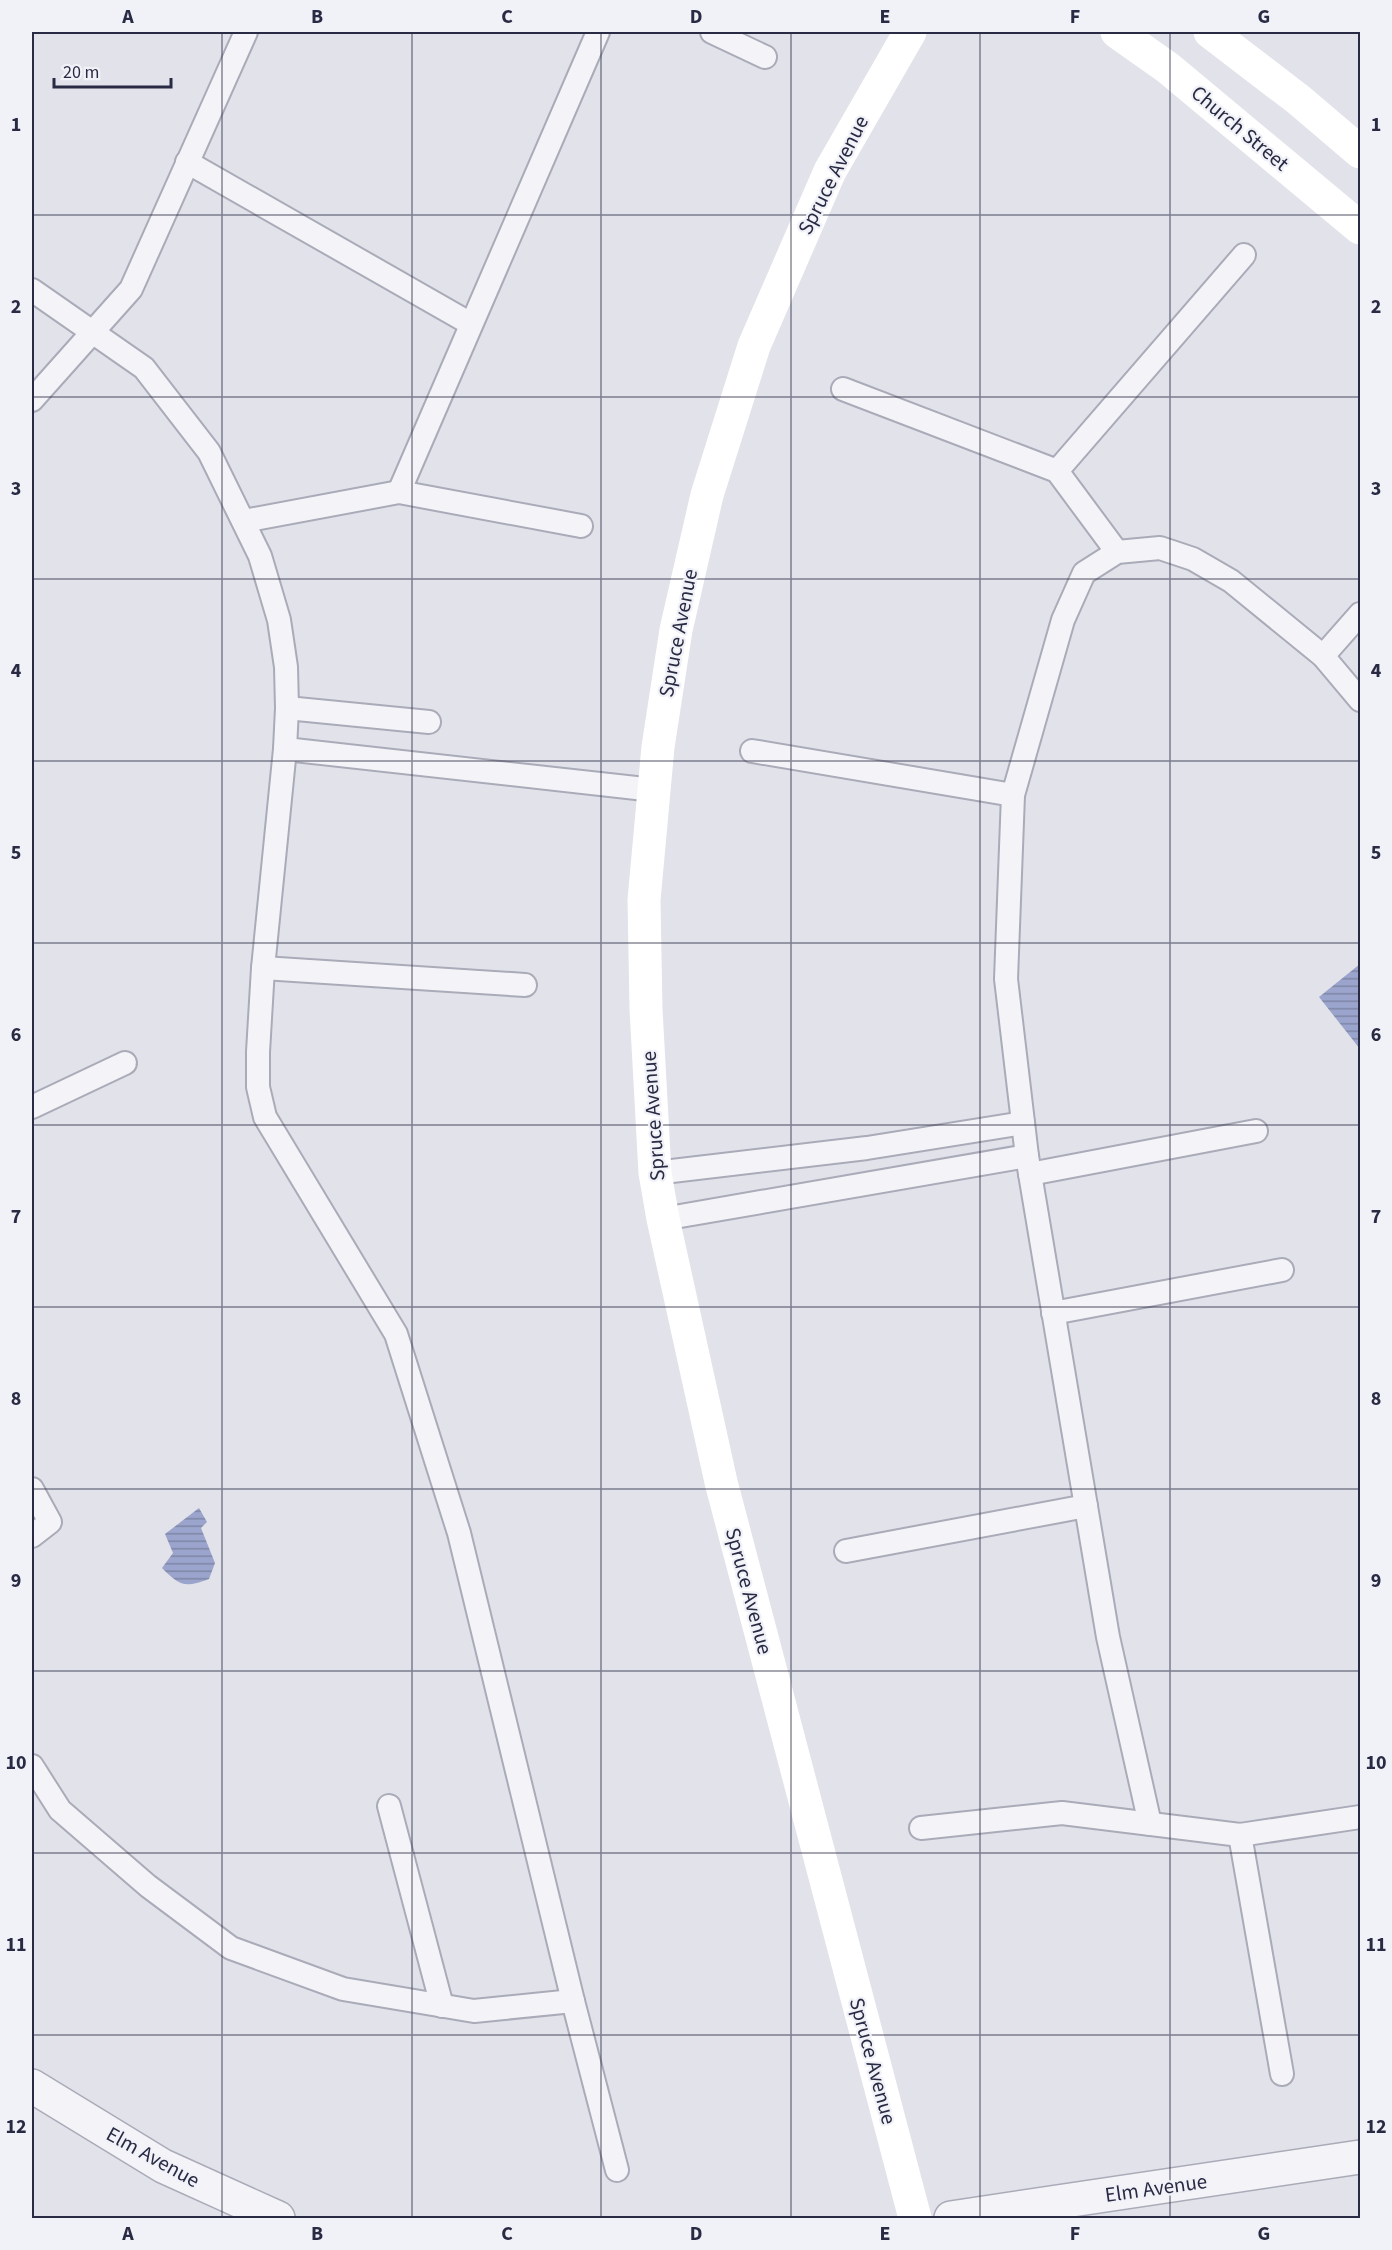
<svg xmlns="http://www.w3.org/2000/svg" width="1392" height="2250" viewBox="0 0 1392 2250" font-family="'Source Sans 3',sans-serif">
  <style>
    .water { fill: url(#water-rules) }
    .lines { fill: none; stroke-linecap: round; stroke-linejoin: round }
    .lane-casing { stroke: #aaabb8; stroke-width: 26 }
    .street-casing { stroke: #aaabb8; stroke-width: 36 }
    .lane { stroke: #f4f4f8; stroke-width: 22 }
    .street { stroke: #f4f4f8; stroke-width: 33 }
    .secondary { stroke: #fff; stroke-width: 33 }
    .grid { fill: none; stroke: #292a43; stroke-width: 1.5; stroke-opacity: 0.55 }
    .labels { text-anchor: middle; stroke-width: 4.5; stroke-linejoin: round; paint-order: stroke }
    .street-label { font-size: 21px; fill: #292a43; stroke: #f1f2f8 }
    .neatline { fill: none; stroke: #292a43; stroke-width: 2 }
    .grid-label { font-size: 20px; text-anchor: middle; font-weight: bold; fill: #292a43 }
  </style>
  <defs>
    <pattern id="water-rules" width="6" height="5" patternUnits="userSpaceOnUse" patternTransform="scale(1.5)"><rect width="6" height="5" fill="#9ba4cc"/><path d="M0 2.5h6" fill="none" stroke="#7e86a7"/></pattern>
  </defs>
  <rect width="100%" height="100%" fill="#e1e2ea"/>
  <g class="water">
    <polygon points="1360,964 1360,1049 1319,997"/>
    <path d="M199,1508L207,1522L201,1528L215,1563L209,1579C184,1588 180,1586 162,1568L173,1553L165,1534Z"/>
  </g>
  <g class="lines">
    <defs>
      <g id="lane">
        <polyline points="712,32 765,57"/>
        <polyline points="187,162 471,324"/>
        <polyline points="32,290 144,368 209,452 260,556 279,620 286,667 287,708 285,749 263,968 258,1052 258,1087 265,1117 396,1334 459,1533 573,2001 617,2170"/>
        <polyline points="843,389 1057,471 1117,552"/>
        <polyline points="32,400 131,289 246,32"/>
        <polyline points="1057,471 1244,255"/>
        <polyline points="399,492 598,32"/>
        <polyline points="244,521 399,492 581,526"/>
        <polyline points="1323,656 1360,614"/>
        <polyline points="287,708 429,722"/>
        <polyline points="285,749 654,790"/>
        <polyline points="752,751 1013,795"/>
        <polyline points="263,968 525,985"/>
        <polyline points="32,1107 125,1063"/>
        <polyline points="655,1173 867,1148 1023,1123"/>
        <polyline points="1030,1174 1256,1131"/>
        <polyline points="663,1219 1027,1156"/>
        <polyline points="1053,1313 1282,1270"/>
        <polyline points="32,1489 50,1522 32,1536"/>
        <polyline points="846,1551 1086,1506"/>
        <polyline points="32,1766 60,1810 148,1886 231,1948 343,1989 474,2011 573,2001"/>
        <polyline points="389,1806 442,2006"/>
        <polyline points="1150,1824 1108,1637 1027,1156 1006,979 1013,795 1063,620 1084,573 1117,552 1160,548 1193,559 1231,581 1323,656 1360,700"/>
        <polyline points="921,1828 1062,1813 1240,1835 1360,1817"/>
        <polyline points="1240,1835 1282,2074"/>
      </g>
      <g id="street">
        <polyline points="32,2086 163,2166 278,2218"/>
        <polyline points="951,2218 1360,2157"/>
      </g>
    </defs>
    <use href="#lane" class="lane-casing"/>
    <use href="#street" class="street-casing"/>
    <use href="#lane" class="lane"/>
    <use href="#street" class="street"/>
    <g class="secondary">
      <polyline points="910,32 830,171 754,346 707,495 676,630 658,747 644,900 646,1009 655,1173 663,1219 721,1482 915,2218"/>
      <polyline points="1117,32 1168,68 1360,228"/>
      <polyline points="1210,32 1299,100 1360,152"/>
    </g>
  </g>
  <path class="grid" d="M222,32V2218M412,32V2218M601,32V2218M791,32V2218M980,32V2218M1170,32V2218M32,215H1360M32,397H1360M32,579H1360M32,761H1360M32,943H1360M32,1125H1360M32,1307H1360M32,1489H1360M32,1671H1360M32,1853H1360M32,2035H1360"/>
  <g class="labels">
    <g class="street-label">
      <text transform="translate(1240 128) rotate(40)" y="7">Church Street</text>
      <text transform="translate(833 175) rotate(-63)" y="7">Spruce Avenue</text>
      <text transform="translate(678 633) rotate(-79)" y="7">Spruce Avenue</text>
      <text transform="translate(653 1116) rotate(-94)" y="7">Spruce Avenue</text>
      <text transform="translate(749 1591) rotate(75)" y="7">Spruce Avenue</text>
      <text transform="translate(873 2061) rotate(75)" y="7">Spruce Avenue</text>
      <text transform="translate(153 2157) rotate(29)" y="7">Elm Avenue</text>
      <text transform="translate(1156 2188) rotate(-8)" y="7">Elm Avenue</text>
    </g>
  </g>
  <rect width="1392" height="2250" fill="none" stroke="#f1f2f8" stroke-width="66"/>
  <path d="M54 78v9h117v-9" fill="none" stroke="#292a43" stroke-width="3"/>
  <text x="63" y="78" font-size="18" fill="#292a43" stroke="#f1f2f8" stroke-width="4.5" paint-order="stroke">20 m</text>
  <rect x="33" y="33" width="1326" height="2184" class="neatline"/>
  <g class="grid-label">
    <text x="128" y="23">A</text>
    <text x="317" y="23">B</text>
    <text x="507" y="23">C</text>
    <text x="696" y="23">D</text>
    <text x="885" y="23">E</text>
    <text x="1075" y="23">F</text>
    <text x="1264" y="23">G</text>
    <text x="16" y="131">1</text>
    <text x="1376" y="131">1</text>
    <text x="16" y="313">2</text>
    <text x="1376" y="313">2</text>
    <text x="16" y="495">3</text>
    <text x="1376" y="495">3</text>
    <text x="16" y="677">4</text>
    <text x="1376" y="677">4</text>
    <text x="16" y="859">5</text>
    <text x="1376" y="859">5</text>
    <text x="16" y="1041">6</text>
    <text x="1376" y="1041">6</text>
    <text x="16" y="1223">7</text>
    <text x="1376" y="1223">7</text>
    <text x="16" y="1405">8</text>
    <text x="1376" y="1405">8</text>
    <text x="16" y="1587">9</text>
    <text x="1376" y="1587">9</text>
    <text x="16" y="1769">10</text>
    <text x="1376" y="1769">10</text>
    <text x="16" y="1951">11</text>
    <text x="1376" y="1951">11</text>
    <text x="16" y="2133">12</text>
    <text x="1376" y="2133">12</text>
    <text x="128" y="2240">A</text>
    <text x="317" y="2240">B</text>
    <text x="507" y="2240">C</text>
    <text x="696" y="2240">D</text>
    <text x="885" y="2240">E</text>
    <text x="1075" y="2240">F</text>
    <text x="1264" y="2240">G</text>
  </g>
</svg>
